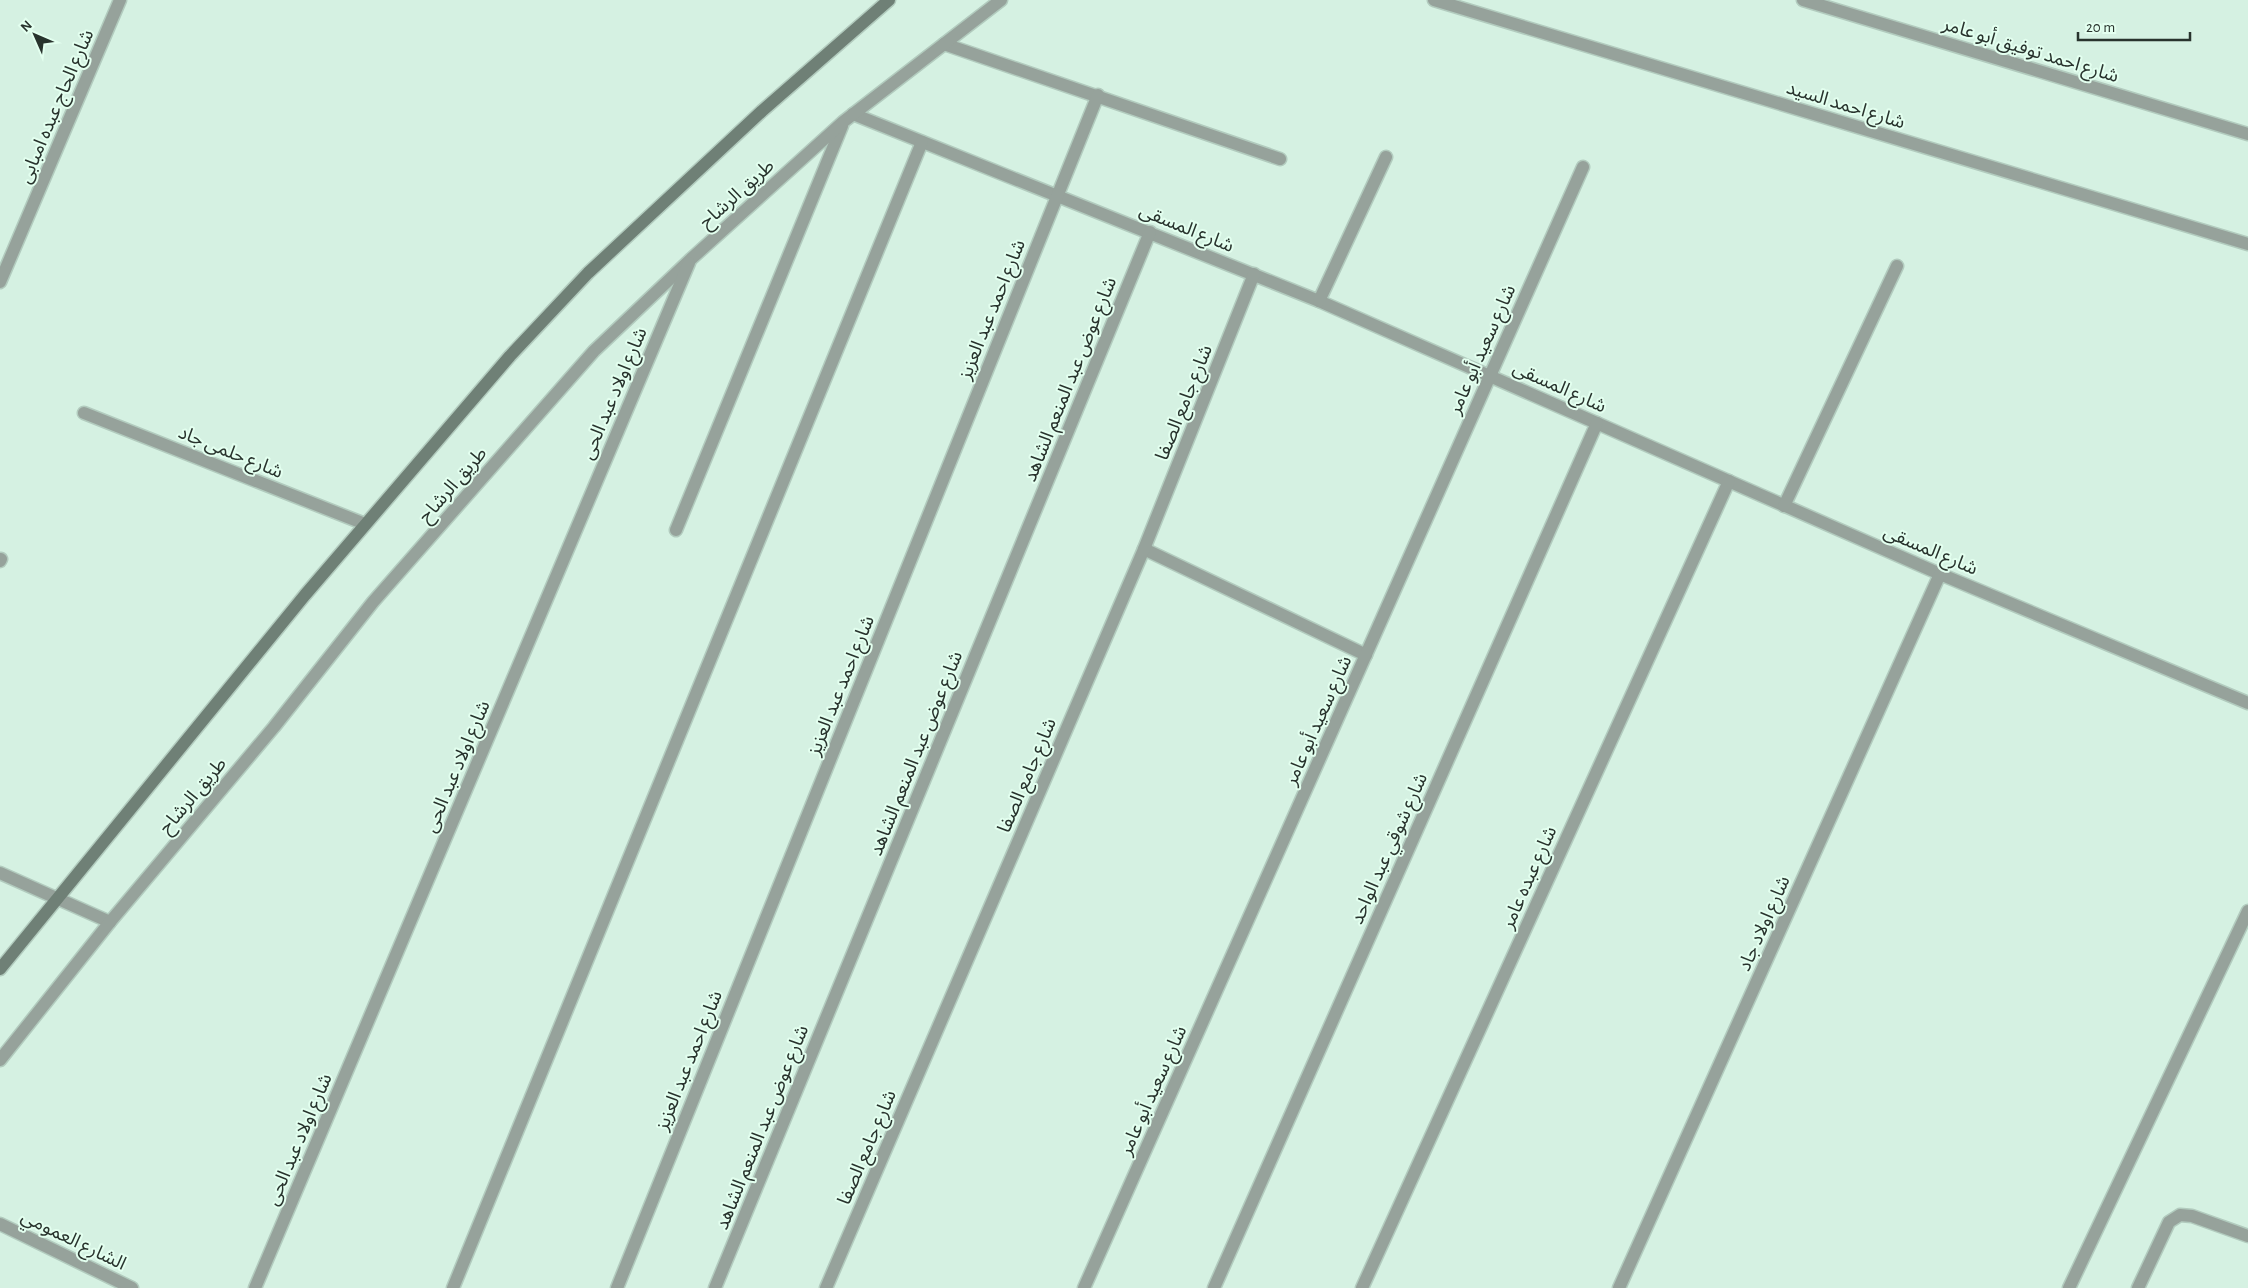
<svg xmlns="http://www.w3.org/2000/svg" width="2248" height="1288" viewBox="0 0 2248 1288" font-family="'Alegreya Sans','Noto Sans Arabic',sans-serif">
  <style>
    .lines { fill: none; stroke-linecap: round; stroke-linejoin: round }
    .street-casing { stroke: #b2cbbe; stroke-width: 15 }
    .secondary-casing { stroke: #b2cbbe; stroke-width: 15 }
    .street { stroke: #96a29b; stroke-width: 12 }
    .secondary { stroke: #6f8076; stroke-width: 12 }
    .labels { text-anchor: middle; stroke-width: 4; stroke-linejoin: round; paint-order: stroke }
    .street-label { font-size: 19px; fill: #28332d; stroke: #e3ffef }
  </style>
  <rect width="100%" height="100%" fill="#d5f1e2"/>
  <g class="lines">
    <defs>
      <g id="street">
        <polyline points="1434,0 2248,244"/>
        <polyline points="1803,0 2248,134"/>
        <polyline points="944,44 1280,159"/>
        <polyline points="853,114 1319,301 1940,574 2248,703"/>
        <polyline points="0,282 120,0"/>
        <polyline points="1319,301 1386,157"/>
        <polyline points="84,413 365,524"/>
        <polyline points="1784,506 1897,266"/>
        <polyline points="676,530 842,126"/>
        <polyline points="1144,549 1366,655"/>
        <polyline points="0,561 1,559"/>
        <polyline points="0,873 110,922"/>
        <polyline points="0,1060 110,922 274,727 373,602 594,351 691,259 843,122 1001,0"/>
        <polyline points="0,1224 132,1288"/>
        <polyline points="255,1288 689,263"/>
        <polyline points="453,1288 922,142"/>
        <polyline points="617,1288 1098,95"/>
        <polyline points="715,1288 1150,232"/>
        <polyline points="826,1288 1144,549 1254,274"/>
        <polyline points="1084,1288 1583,167"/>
        <polyline points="1214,1288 1597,423"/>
        <polyline points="1362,1288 1729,481"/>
        <polyline points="1619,1288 1940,574"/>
        <polyline points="2069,1288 2248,911"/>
        <polyline points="2138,1288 2169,1222 2180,1215 2192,1216 2248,1236"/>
      </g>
      <polyline id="secondary" points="0,969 305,595 510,356 588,273 762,111 889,0"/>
    </defs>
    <use href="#street" class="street-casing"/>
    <use href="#secondary" class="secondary-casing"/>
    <use href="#street" class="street"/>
    <use href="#secondary" class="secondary"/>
  </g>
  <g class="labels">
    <g class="street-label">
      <text transform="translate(2031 49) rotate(17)" y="7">شارع احمد توفيق أبو عامر</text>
      <text transform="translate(1846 104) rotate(17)" y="7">شارع احمد السيد</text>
      <text transform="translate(55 106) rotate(-67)" y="7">شارع الحاج عبده امبابى</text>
      <text transform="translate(736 193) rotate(-42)" y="7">طريق الرشاح</text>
      <text transform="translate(1187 227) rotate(22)" y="7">شارع المسقى</text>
      <text transform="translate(991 309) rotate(-68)" y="7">شارع احمد عبد العزيز</text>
      <text transform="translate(1481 349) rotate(-66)" y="7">شارع سعيد أبو عامر</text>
      <text transform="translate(1069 379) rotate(-68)" y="7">شارع عوض عبد المنعم الشاهد</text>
      <text transform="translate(1560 386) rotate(24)" y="7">شارع المسقى</text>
      <text transform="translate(613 393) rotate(-67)" y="7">شارع اولاد عبد الحى</text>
      <text transform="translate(1183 402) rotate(-68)" y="7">شارع جامع الصفا</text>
      <text transform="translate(231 451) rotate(22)" y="7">شارع حلمى جاد</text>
      <text transform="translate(452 484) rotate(-49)" y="7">طريق الرشاح</text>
      <text transform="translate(1931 549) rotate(23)" y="7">شارع المسقى</text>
      <text transform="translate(840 685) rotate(-68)" y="7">شارع احمد عبد العزيز</text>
      <text transform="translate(1317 720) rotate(-66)" y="7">شارع سعيد أبو عامر</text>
      <text transform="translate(915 753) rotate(-68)" y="7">شارع عوض عبد المنعم الشاهد</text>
      <text transform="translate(456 766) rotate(-67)" y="7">شارع اولاد عبد الحى</text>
      <text transform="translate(1026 775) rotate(-67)" y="7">شارع جامع الصفا</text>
      <text transform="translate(192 795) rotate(-50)" y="7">طريق الرشاح</text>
      <text transform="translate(1388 848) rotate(-66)" y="7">شارع شوقي عبد الواحد</text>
      <text transform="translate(1528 877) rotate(-66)" y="7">شارع عبده عامر</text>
      <text transform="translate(1763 923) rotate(-66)" y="7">شارع اولاد جاد</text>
      <text transform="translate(688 1060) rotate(-68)" y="7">شارع احمد عبد العزيز</text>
      <text transform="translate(1152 1090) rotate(-66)" y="7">شارع سعيد أبو عامر</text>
      <text transform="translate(761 1127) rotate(-68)" y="7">شارع عوض عبد المنعم الشاهد</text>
      <text transform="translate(298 1139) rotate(-67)" y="7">شارع اولاد عبد الحى</text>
      <text transform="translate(866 1147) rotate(-67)" y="7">شارع جامع الصفا</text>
      <text transform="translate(74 1239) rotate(26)" y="7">الشارع العمومي</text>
    </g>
  </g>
  <g transform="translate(35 35) rotate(315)" stroke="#e3ffef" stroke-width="4" paint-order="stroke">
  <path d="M0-4L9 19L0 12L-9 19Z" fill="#28332d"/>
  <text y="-8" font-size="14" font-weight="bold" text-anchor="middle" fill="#28332d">N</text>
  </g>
  <path d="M2078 32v8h112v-8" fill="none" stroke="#28332d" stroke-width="2.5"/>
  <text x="2086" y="32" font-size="15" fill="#28332d" stroke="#e3ffef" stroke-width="4" paint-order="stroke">20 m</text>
</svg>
